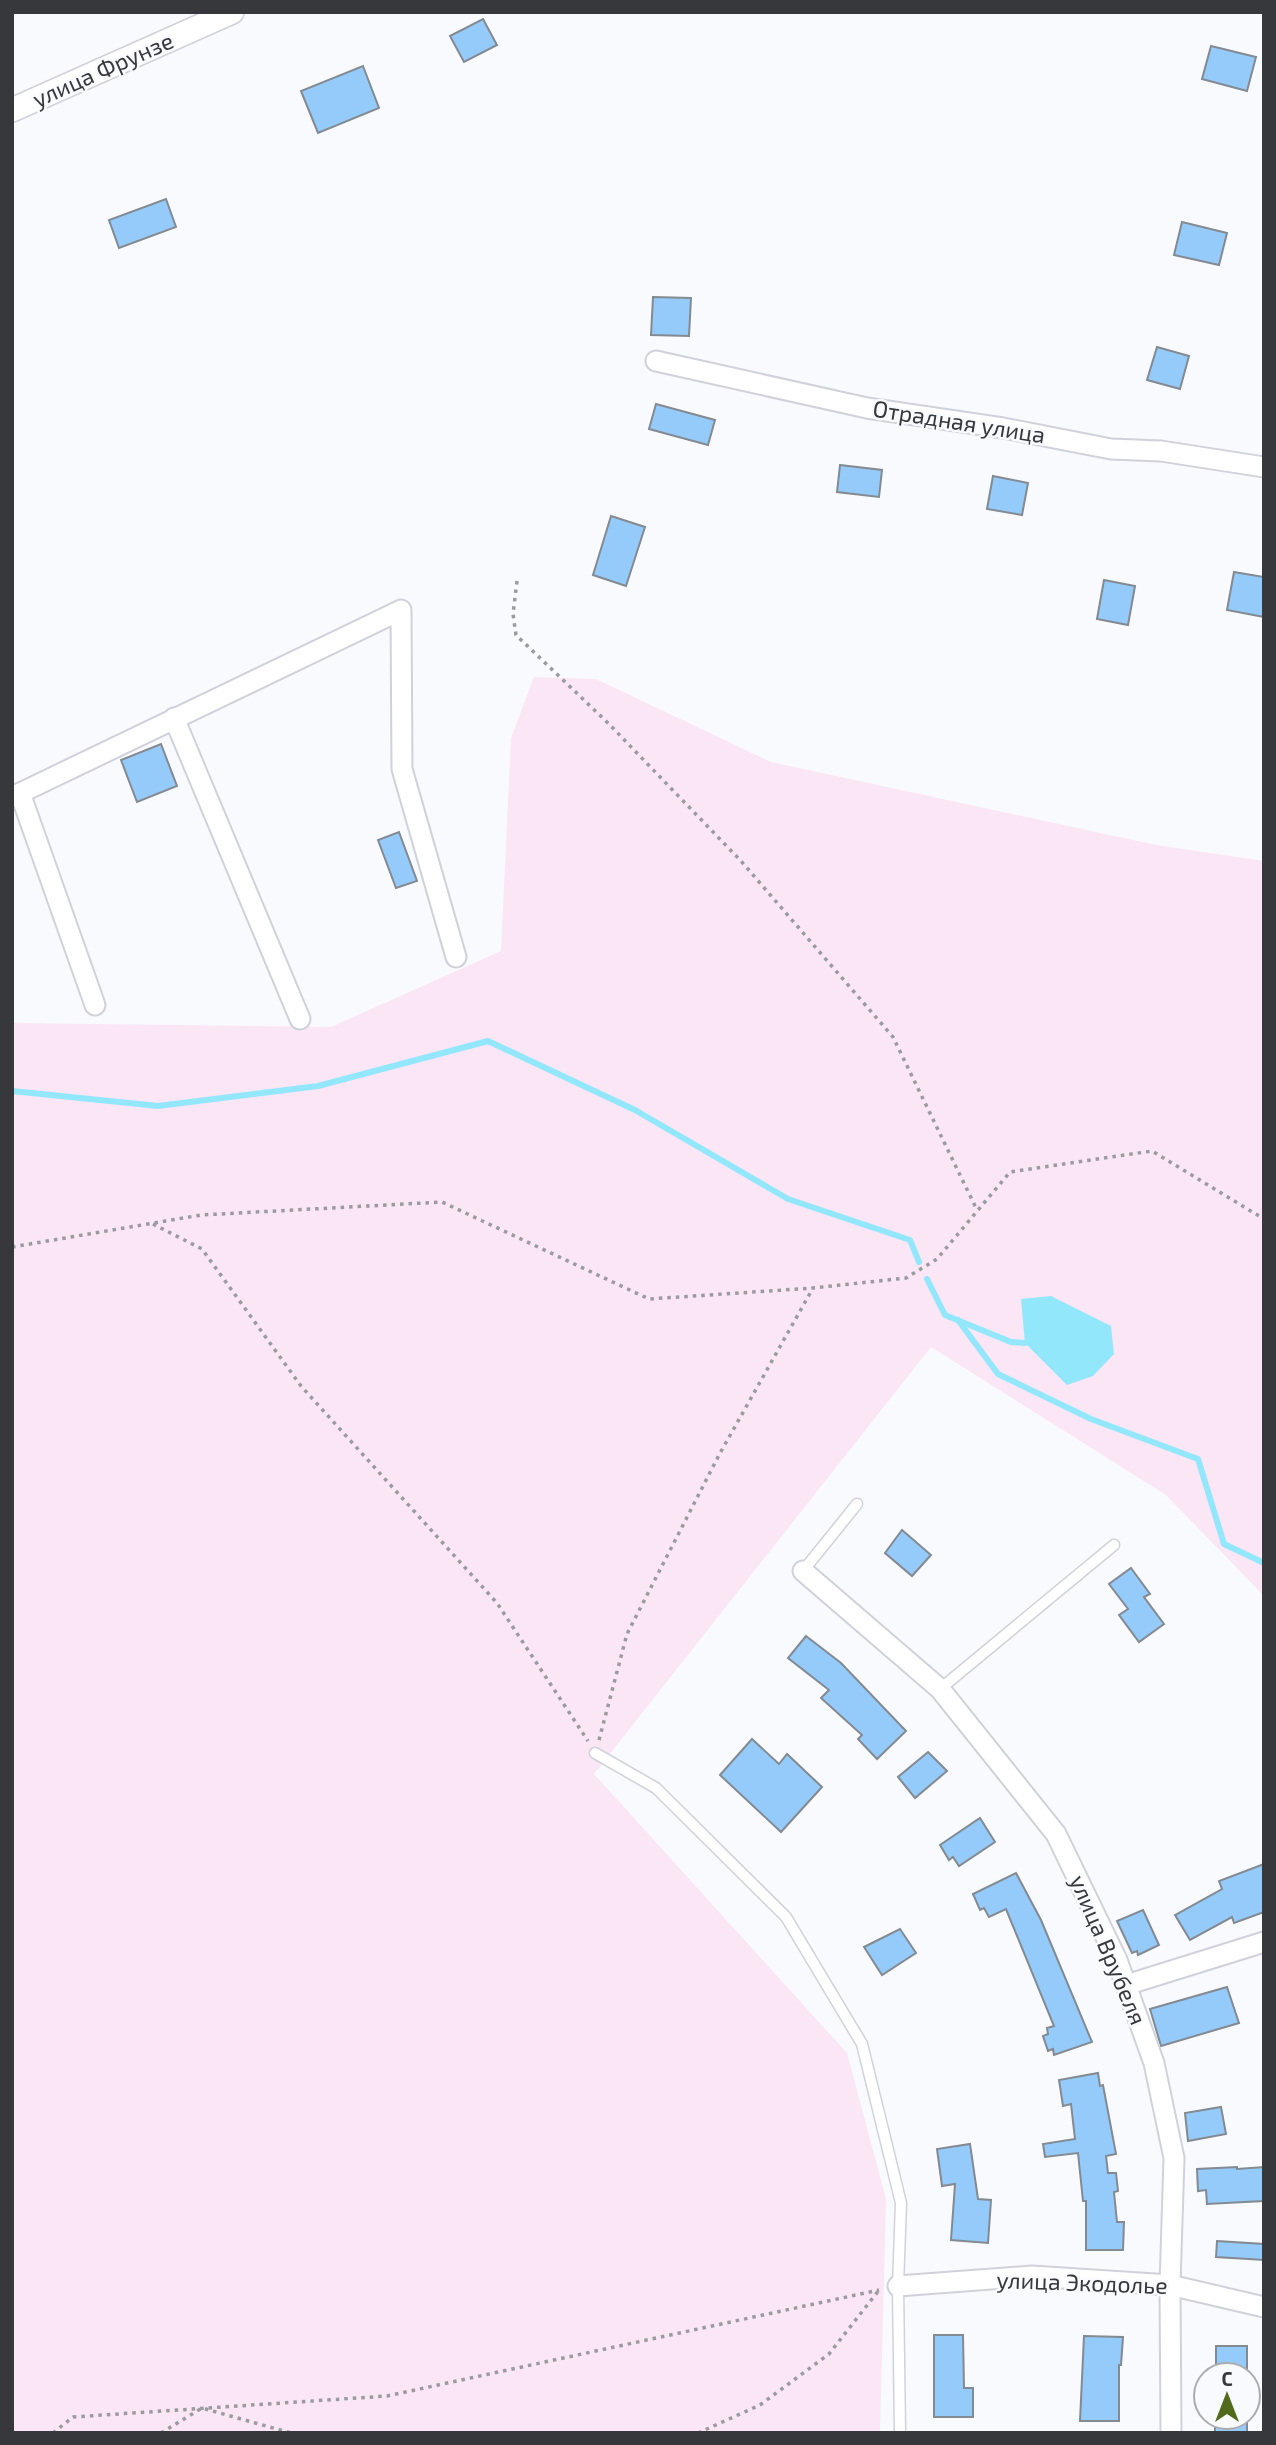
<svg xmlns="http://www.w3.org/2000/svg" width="1276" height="2445" viewBox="0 0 1276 2445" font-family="'Exo 2',sans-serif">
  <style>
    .green { fill: #fae6f5 }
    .water { fill: #93e7fb }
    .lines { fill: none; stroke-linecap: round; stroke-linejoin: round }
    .stream { stroke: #93e7fb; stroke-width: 6 }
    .building { fill: #95cbfa; stroke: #838a91; stroke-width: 2 }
    .service-casing { stroke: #d0d2db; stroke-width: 13 }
    .minor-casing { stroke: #d0d2db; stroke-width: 23 }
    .tertiary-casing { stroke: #d0d2db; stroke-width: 26 }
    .path { stroke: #9a9b9f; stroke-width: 3.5; stroke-dasharray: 3.5 5; stroke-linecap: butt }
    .service { stroke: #fff; stroke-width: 10 }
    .minor { stroke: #fff; stroke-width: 19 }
    .tertiary { stroke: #fff; stroke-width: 23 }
    .labels { text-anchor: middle; stroke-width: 5; stroke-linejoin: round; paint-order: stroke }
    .street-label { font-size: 23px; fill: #37383b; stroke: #f9fafe }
  </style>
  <rect width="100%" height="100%" fill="#f9fafe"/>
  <polygon class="green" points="534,677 596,679 771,762 1156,845 1264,861 1264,1596 1166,1495 931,1347 594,1774 847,2053 886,2199 880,2433 12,2433 12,1023 331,1027 501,951 511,738"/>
  <polygon class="water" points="1051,1296 1111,1326 1114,1354 1093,1376 1067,1385 1025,1343 1021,1299"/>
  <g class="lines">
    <g class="stream">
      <polyline points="12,1091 158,1106 318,1086 488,1041 635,1110 788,1199 910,1240 919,1262"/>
      <polyline points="927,1279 945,1315 1011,1342 1025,1343"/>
      <polyline points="958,1320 998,1374 1091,1419 1198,1459 1224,1544 1264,1563"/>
    </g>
  </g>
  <g class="building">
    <polygon points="483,19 497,45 464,62 450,36"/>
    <polygon points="1211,46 1256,57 1247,91 1202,79"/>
    <polygon points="363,66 379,108 318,133 301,91"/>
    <polygon points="166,199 176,227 119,248 109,220"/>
    <polygon points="1182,222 1227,233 1219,265 1174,255"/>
    <polygon points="653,297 691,298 689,336 651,335"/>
    <polygon points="1157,347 1189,356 1180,389 1147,380"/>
    <polygon points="656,404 715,420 708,445 649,429"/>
    <polygon points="840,465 882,470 879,497 837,492"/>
    <polygon points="993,476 1028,483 1022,515 987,509"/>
    <polygon points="611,516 645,527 626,586 593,575"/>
    <polygon points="1234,572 1264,577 1264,617 1227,610"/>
    <polygon points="1104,580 1135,586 1128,625 1097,619"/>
    <polygon points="161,744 177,786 137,802 121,760"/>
    <polygon points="399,832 417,881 396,888 378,840"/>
    <polygon points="902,1530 931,1555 912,1576 885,1553"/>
    <polygon points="1131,1568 1150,1594 1144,1597 1164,1624 1139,1642 1119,1615 1128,1609 1109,1584"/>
    <polygon points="806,1636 841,1663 906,1731 877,1759 858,1739 862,1735 821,1698 829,1690 788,1658"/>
    <polygon points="752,1739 779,1764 787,1754 822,1787 781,1832 720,1775"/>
    <polygon points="928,1752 947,1771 915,1798 898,1777"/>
    <polygon points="980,1818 995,1842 959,1866 953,1857 949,1860 940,1845"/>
    <polygon points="1264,1864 1264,1912 1234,1923 1232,1917 1190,1940 1175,1915 1222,1889 1219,1881"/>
    <polygon points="1016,1873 1041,1920 1092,2042 1054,2055 1053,2049 1048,2051 1043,2036 1048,2034 1047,2028 1054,2026 1006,1909 989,1917 984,1908 980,1910 973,1894"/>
    <polygon points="1143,1910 1159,1945 1138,1955 1137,1951 1132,1953 1117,1921"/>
    <polygon points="900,1929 916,1953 882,1975 864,1947"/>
    <polygon points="1227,1987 1239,2023 1161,2046 1150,2009"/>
    <polygon points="1098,2073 1100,2086 1103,2085 1116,2154 1106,2156 1108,2173 1116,2173 1118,2191 1114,2192 1117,2222 1124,2222 1123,2250 1086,2250 1086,2201 1083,2201 1078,2153 1045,2157 1043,2144 1075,2139 1071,2104 1063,2106 1059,2080"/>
    <polygon points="1221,2107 1226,2134 1188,2141 1185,2113"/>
    <polygon points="970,2144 978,2199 991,2200 988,2243 951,2240 955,2184 942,2186 937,2149"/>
    <polygon points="1237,2167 1237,2169 1264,2167 1264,2201 1207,2204 1206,2190 1198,2191 1197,2169"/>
    <polygon points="1217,2241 1264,2244 1264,2260 1216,2257"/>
    <polygon points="934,2335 963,2335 964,2388 973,2388 973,2417 934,2417"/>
    <polygon points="1084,2336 1123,2337 1121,2365 1119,2365 1119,2421 1080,2421"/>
    <rect x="1216" y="2346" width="31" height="29"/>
    <rect x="1215" y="2417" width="32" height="16"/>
  </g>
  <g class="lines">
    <defs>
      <g id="service">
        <polyline points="803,1571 857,1504"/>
        <polyline points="940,1689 1114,1545"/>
        <polyline points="595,1753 656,1788 786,1917 862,2044 901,2203 898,2286 900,2433"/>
      </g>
      <g id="minor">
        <polyline points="656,361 867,408 1003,428 1111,449 1161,451 1264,467"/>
        <polyline points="174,718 300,1019"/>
        <polyline points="20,793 95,1005"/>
        <polyline points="12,797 401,610 402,769 456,957"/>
        <polyline points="803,1571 940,1689 1056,1834 1117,1960 1154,2063 1174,2158 1170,2285 1171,2433"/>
        <polyline points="1126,1985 1264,1942"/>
        <polyline points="898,2286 1032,2276 1170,2285 1264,2307"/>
      </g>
      <polyline id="tertiary" points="12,110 232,12"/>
    </defs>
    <use href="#service" class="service-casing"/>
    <use href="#minor" class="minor-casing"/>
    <use href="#tertiary" class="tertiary-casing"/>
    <g class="path">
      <polyline points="517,581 513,614 516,635 609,724 741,861 893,1037 977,1210"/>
      <polyline points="153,1224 202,1249 301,1386 497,1603 588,1741"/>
      <polyline points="12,1247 201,1215 442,1202 649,1299 813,1288 906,1278 937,1259 1010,1172 1152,1151 1264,1219"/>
      <polyline points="599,1740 627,1634 719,1455 813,1288"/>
      <polyline points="53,2433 73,2417 387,2396 879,2290"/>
      <polyline points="161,2433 202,2408 291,2433"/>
      <polyline points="698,2433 760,2405 829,2354 879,2290"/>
    </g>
    <use href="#service" class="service"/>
    <use href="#minor" class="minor"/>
    <use href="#tertiary" class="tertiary"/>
  </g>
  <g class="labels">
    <g class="street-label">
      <text transform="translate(103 70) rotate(-24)" y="8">улица Фрунзе</text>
      <text transform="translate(959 422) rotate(9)" y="8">Отрадная улица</text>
      <text transform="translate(1108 1950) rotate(67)" y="8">улица Врубеля</text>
      <text transform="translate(1082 2283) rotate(2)" y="8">улица Экодолье</text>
    </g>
  </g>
  <rect width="1276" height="2445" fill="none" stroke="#37383b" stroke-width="28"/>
  <g transform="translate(1227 2396)"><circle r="33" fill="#f9fafe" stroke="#abacb0" stroke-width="2"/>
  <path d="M0-5L12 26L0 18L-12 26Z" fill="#516a1b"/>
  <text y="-10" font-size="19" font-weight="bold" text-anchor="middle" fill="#37383b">С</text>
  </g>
</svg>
